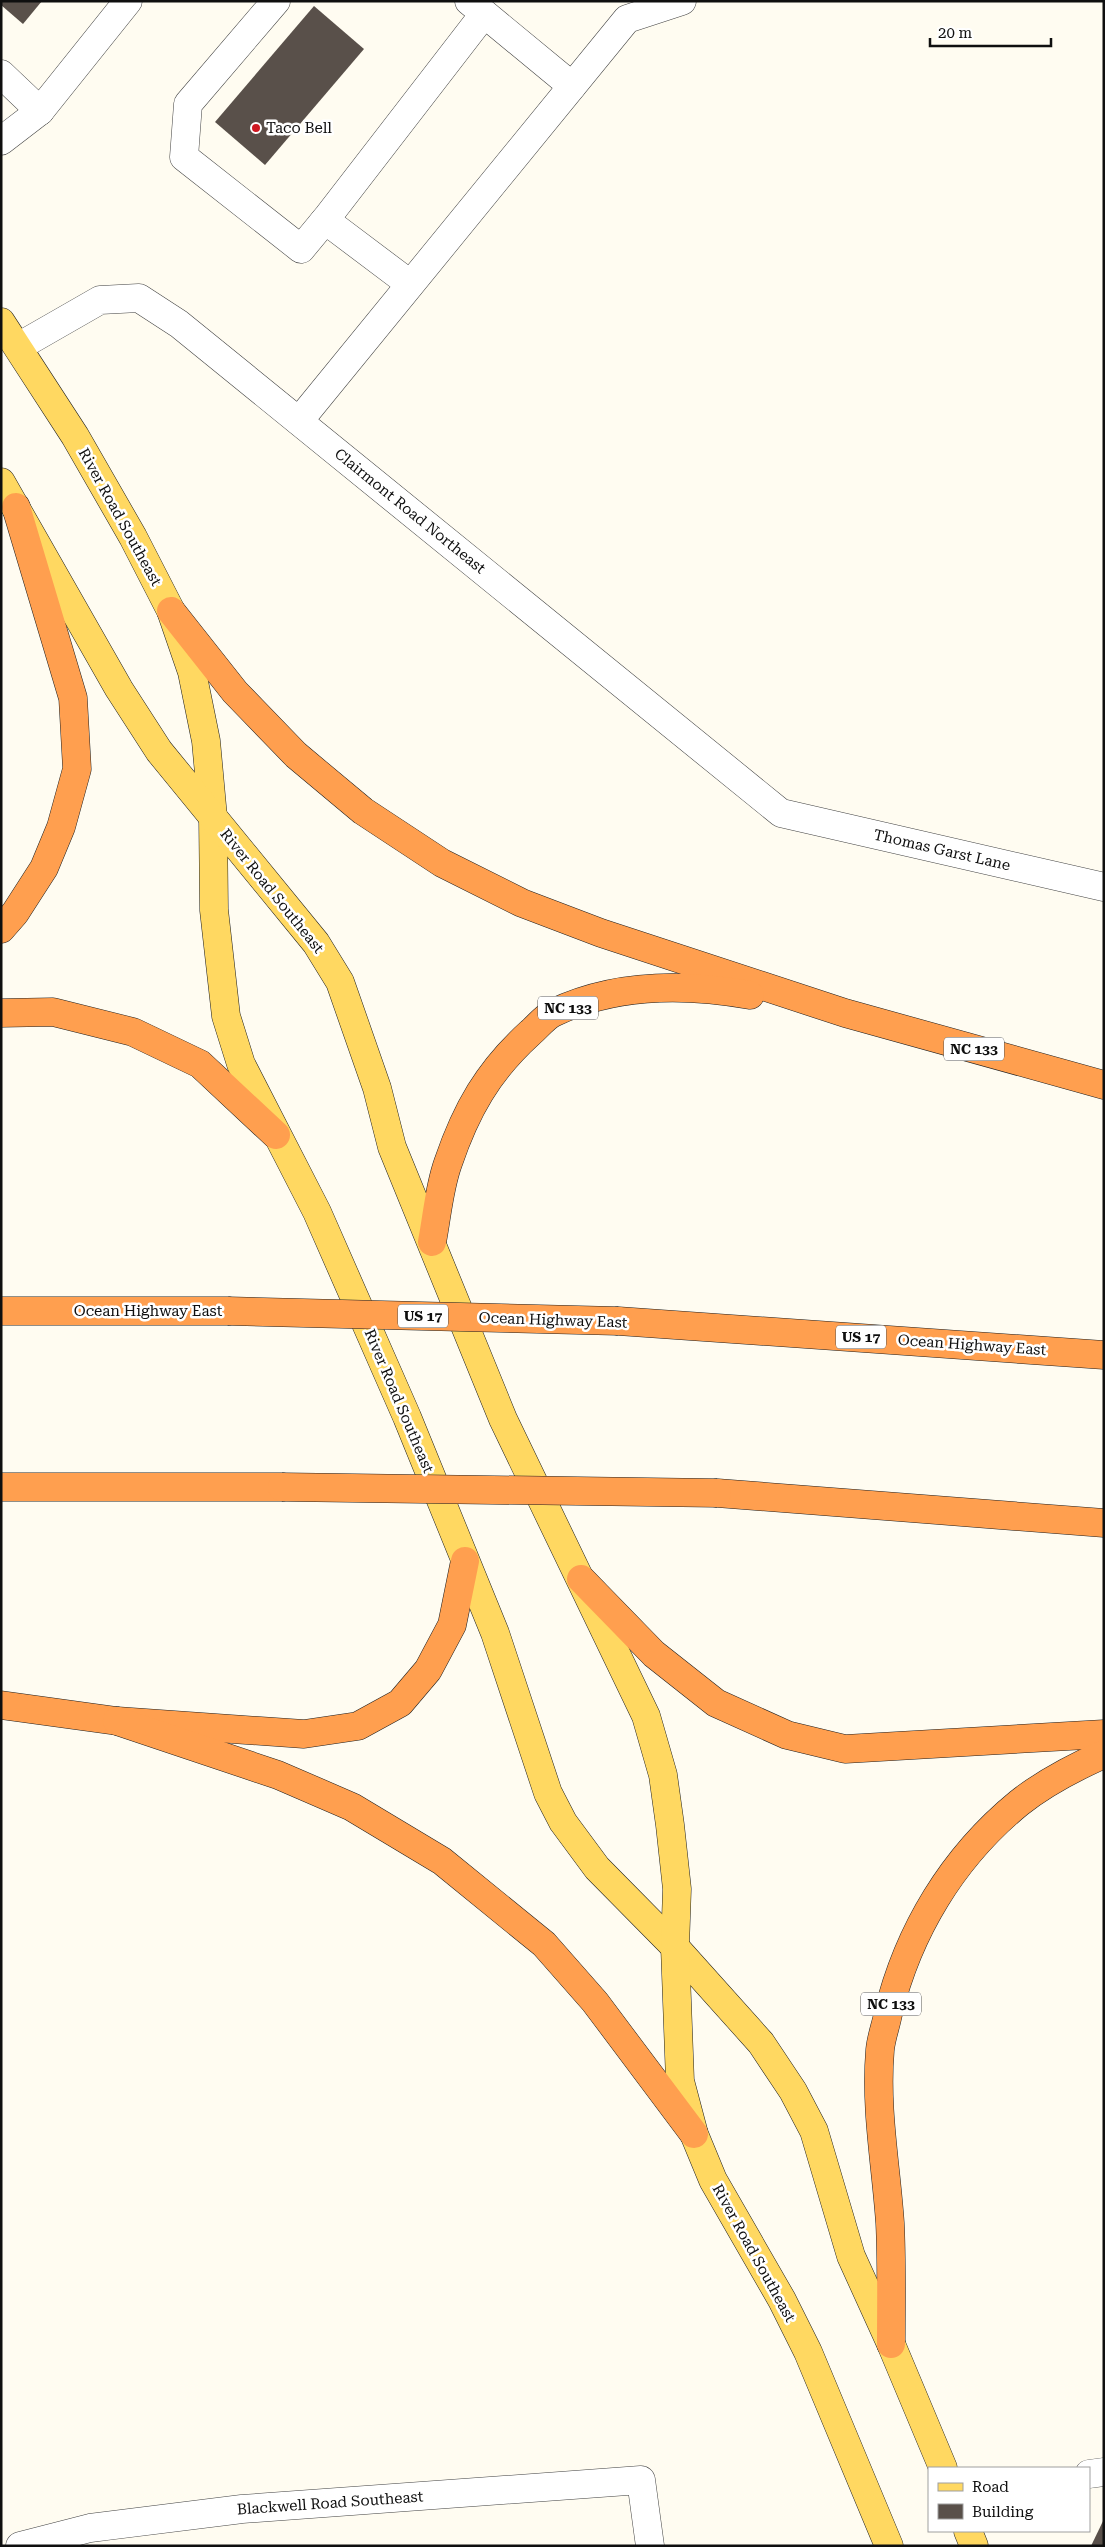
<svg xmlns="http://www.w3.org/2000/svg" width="1105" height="2547" viewBox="0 0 1105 2547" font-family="'Roboto Serif',serif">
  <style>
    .building { fill: #59504a }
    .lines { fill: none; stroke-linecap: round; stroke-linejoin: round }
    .minor-casing { stroke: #424242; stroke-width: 29 }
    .major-casing { stroke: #202020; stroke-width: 29 }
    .highway-casing { stroke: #202020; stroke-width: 29 }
    .minor { stroke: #fff; stroke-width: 28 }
    .major { stroke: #ffd861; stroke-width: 28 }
    .highway { stroke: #ff9f4f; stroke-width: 28 }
    .highway-bridge-casing { stroke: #202020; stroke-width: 29; stroke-linecap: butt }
    .highway-bridge { stroke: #ff9f4f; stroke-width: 28 }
    .poi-dot { fill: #ce1821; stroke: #fff; stroke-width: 2 }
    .labels { text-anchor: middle; stroke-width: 5; stroke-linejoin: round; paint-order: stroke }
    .shield { fill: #fff; stroke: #575757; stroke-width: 1 }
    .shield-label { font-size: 14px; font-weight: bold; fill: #0f0f0f }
    .poi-label { font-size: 15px; fill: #0f0f0f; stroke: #fff; text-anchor: start }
    .street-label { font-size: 15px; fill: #0f0f0f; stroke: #fff }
  </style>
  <rect width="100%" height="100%" fill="#fffcf1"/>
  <g class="building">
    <polygon points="1,1 42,1 23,24 1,5"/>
    <polygon points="314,6 364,49 265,165 215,122"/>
    <polygon points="1104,2519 1104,2546 1091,2546"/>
  </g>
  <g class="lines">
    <defs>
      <g id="minor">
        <polyline points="276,1 188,104 184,157 301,249 325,220 410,284"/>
        <polyline points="469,1 572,86"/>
        <polyline points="1,74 40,111"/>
        <polyline points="1,141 40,111 128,1"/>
        <polyline points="322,224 484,14"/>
        <polyline points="18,347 100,300 139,298 179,324 781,813 1104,887"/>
        <polyline points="299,421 627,19 682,1"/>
        <polyline points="1089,2474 1104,2472"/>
        <polyline points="20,2546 90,2528 242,2509 641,2480 650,2546"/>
      </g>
      <g id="major">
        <polyline points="1,322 75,436 133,537 171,611 192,672 206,741 213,817 214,910 226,1016 241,1064 317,1212 407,1417 495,1633 548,1793 563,1822 597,1868 675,1947 761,2043 793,2091 814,2131 851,2256 891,2344 943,2468"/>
        <polyline points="1,482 119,689 159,751 316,943 340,982 377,1088 392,1147 503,1419 646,1716 663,1775 670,1825 677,1889 675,1947 680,2081 694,2134 713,2180 782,2300 808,2352 889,2546"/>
        <polyline points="968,2531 974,2546"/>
      </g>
      <g id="highway">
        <polyline points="171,611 235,692 296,755 363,811 442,863 522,903 601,933 845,1013 1104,1085"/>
        <polyline points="1,929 15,913 44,868 61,827 77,769 73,698 16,507"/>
        <polyline points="1,1013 53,1012 133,1032 200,1064 276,1135"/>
        <path d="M432,1242C437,1216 439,1188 448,1163C466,1110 488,1071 530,1033C537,1027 545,1017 553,1013C615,983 683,983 750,995"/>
        <polyline points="1,1311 228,1311"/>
        <polyline points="618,1321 1104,1355"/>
        <polyline points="1,1487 282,1487"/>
        <polyline points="717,1493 1104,1523"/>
        <polyline points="581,1579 654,1654 716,1703 787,1735 845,1749 1104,1734"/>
        <polyline points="1,1705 117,1721 304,1734 358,1726 400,1703 428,1670 452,1625 465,1561"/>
        <polyline points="117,1721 278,1775 352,1807 442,1861 544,1944 595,2002 694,2134"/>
        <path d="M891,2344C891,2304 892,2263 890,2223C886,2165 875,2109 880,2050C881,2038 886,2025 888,2014C908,1931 953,1857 1019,1803C1044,1783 1075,1767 1104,1754"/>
      </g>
    </defs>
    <use href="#minor" class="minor-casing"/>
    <use href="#major" class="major-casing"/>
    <use href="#highway" class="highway-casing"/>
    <use href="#minor" class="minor"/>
    <use href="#major" class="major"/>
    <use href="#highway" class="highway"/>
    <defs>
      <g id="highway-bridge">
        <polyline points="228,1311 618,1321"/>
        <polyline points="282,1487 717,1493"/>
      </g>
    </defs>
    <use href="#highway-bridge" class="highway-bridge-casing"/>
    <use href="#highway-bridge" class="highway-bridge"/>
  </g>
  <circle class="poi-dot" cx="256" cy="128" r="5"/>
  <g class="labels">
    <g class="shield">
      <rect x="538" y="996.5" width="60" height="23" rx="4"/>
      <rect x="944" y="1037.5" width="60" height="23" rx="4"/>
      <rect x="398" y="1304.5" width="50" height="23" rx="4"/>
      <rect x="836" y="1325.5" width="50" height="23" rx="4"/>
      <rect x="861" y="1992.5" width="60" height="23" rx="4"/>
    </g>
    <g class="shield-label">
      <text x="568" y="1013">NC 133</text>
      <text x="974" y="1054">NC 133</text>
      <text x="423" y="1321">US 17</text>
      <text x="861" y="1342">US 17</text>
      <text x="891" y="2009">NC 133</text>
    </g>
    <g class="poi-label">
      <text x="266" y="133">Taco Bell</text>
    </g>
    <g class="street-label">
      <text transform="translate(410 511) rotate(39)" y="5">Clairmont Road Northeast</text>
      <text transform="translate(120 517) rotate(61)" y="5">River Road Southeast</text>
      <text transform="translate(942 850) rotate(13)" y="5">Thomas Garst Lane</text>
      <text transform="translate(272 891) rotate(51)" y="5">River Road Southeast</text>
      <text x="148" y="1316">Ocean Highway East</text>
      <text transform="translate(553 1320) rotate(2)" y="5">Ocean Highway East</text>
      <text transform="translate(972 1345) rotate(4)" y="5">Ocean Highway East</text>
      <text transform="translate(399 1401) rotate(67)" y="5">River Road Southeast</text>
      <text transform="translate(754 2253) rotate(61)" y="5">River Road Southeast</text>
      <text transform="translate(330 2503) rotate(-4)" y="5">Blackwell Road Southeast</text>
    </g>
  </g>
  <rect width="1105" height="2547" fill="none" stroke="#0f0f0f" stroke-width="5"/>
  <rect x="928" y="2467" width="162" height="65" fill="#ffffff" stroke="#9f9f9f"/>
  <rect x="938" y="2483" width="25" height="8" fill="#ffd861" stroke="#9f9f9f"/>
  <text x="972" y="2492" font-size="15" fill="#0f0f0f">Road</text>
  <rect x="938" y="2504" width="25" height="15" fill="#59504a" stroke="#9f9f9f"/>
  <text x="972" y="2517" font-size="15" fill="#0f0f0f">Building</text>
  <path d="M930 38v8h121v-8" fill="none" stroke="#0f0f0f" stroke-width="2.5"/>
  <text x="938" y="38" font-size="15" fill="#0f0f0f" stroke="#ffffff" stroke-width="4" paint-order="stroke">20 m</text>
</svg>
